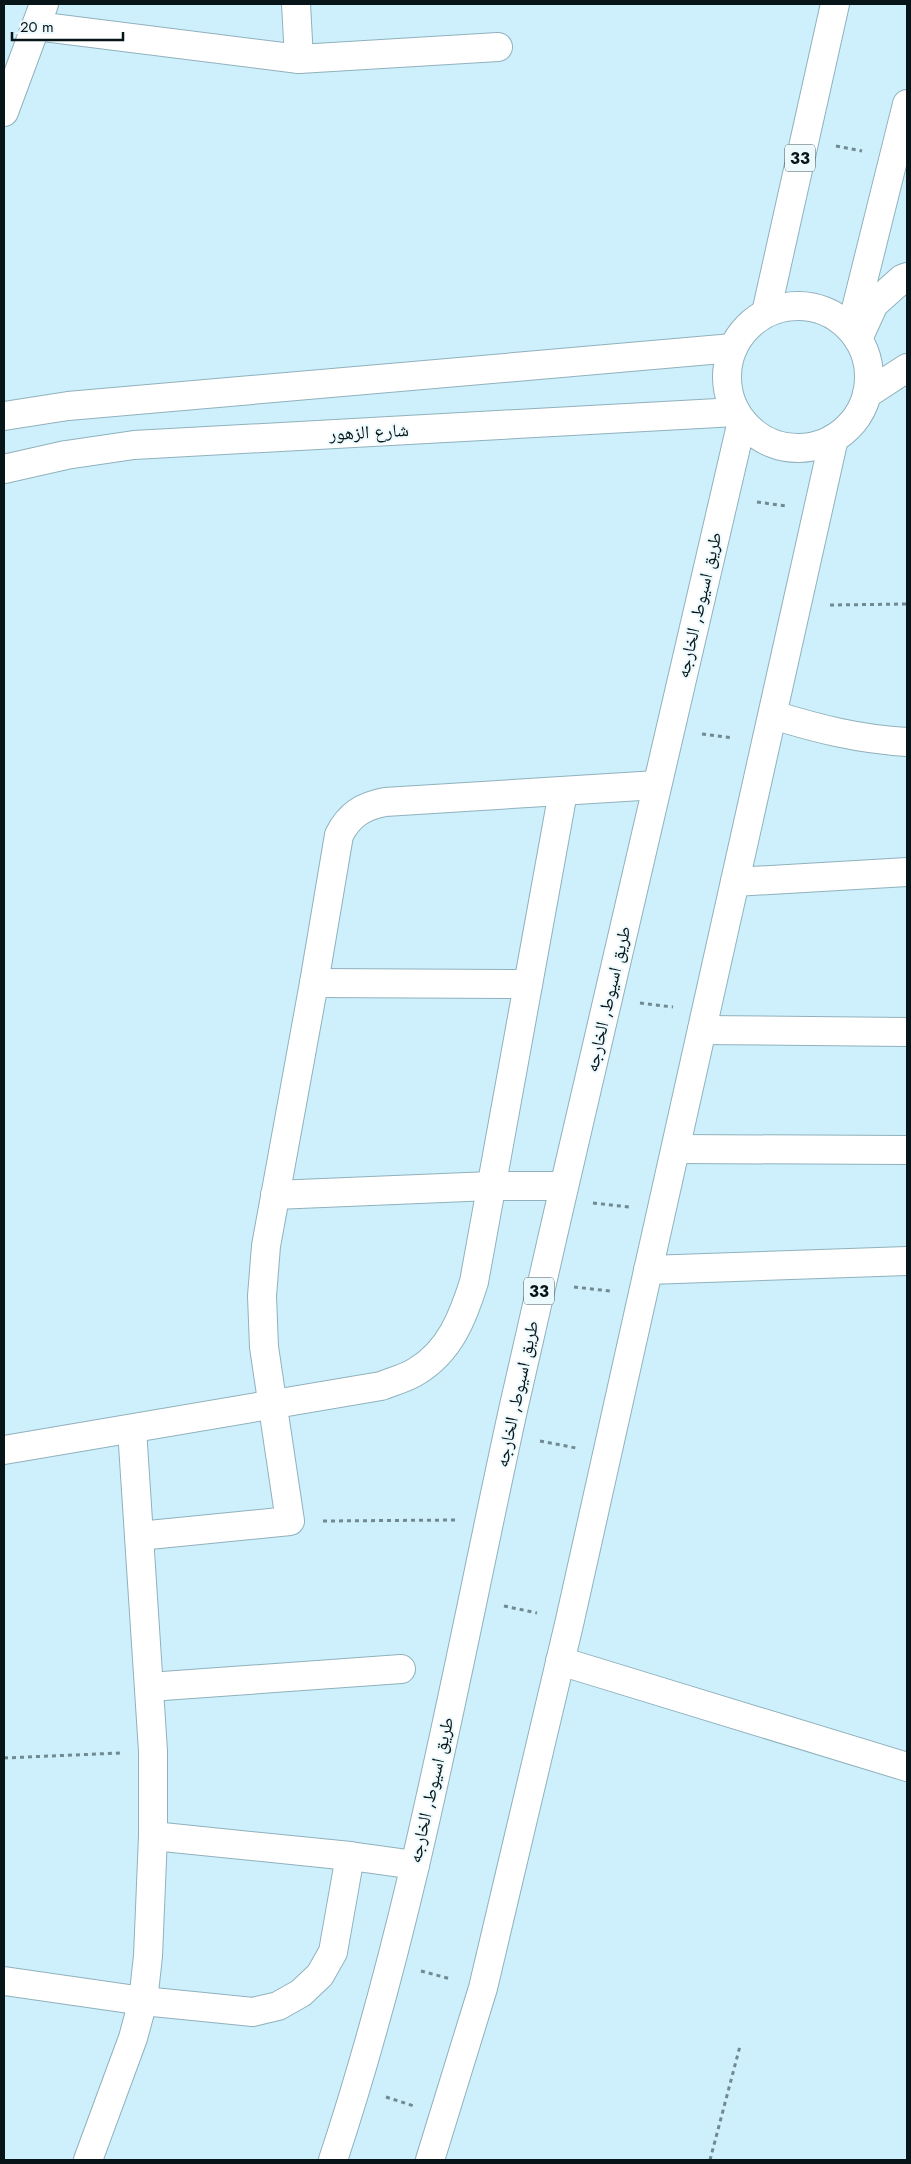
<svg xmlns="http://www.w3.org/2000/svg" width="911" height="2164" viewBox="0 0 911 2164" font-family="Jost,'Noto Naskh Arabic',sans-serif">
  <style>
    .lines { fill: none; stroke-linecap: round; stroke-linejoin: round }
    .street-casing { stroke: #90b1bc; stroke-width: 30 }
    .highway-casing { stroke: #90b1bc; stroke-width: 30 }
    .path { stroke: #718a92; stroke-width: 3; stroke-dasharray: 4 4; stroke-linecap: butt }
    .street { stroke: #fff; stroke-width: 28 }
    .highway { stroke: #fff; stroke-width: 28 }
    .labels { text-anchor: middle; stroke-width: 4; stroke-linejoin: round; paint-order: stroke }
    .shield { fill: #ecfafe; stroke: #4c595d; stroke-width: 1 }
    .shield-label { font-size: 16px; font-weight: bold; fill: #071418 }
    .street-label { font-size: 18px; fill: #071418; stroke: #ecfafe }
  </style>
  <rect width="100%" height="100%" fill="#cdf0fc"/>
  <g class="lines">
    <defs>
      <g id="street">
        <polyline points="296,4 299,59"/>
        <polyline points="36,26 299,59 498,47"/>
        <polyline points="4,112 44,4"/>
        <polyline points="858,339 874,304 902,279 907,277"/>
        <polyline points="867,394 907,368"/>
        <polyline points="4,416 68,406 733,348"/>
        <polyline points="4,469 66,455 134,445 736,412"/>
        <path d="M773,715C819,729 858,739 907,742"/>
        <polyline points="735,882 907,872"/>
        <polyline points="314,983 528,984"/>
        <polyline points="702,1030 907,1032"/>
        <polyline points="676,1149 907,1150"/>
        <polyline points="275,1195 491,1186 564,1186"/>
        <polyline points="648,1270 907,1261"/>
        <path d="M4,1450L381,1386C393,1381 407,1378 417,1371C450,1351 463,1317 474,1282L563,792"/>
        <path d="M139,1536L290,1521L264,1347L262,1296L266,1246L314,983L339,835C349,815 363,806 385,802L657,785"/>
        <polyline points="560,1661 907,1767"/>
        <polyline points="149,1687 401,1669"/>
        <polyline points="153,1836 350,1856 415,1865"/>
        <polyline points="4,1981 143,2001 253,2012 278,2006 301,1993 320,1975 333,1952 350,1856"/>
        <polyline points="88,2160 133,2038 143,2001 148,1956 153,1836 153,1751 132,1429"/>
      </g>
      <g id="highway">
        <circle cx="798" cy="377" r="71"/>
        <polyline points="766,313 835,4"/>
        <polyline points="851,329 907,104"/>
        <path d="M333,2160C414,1916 458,1661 513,1410C544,1272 576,1136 608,998C653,806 697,613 742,421"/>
        <polyline points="430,2160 483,1988 570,1620 834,438"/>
      </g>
    </defs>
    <use href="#street" class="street-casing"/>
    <use href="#highway" class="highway-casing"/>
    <g class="path">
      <polyline points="836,146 862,151"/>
      <polyline points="757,502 786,506"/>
      <polyline points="830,605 907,604"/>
      <polyline points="702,734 733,738"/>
      <polyline points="640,1003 673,1007"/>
      <polyline points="593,1203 629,1207"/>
      <polyline points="574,1287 610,1291"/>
      <polyline points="540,1441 576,1448"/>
      <polyline points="323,1521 456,1520"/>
      <polyline points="504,1606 537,1613"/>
      <polyline points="4,1758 120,1753"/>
      <polyline points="421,1971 451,1979"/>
      <polyline points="386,2097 414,2106"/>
      <polyline points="710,2160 740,2046"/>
    </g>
    <use href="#street" class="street"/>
    <use href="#highway" class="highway"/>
  </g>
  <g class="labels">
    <g class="shield">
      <rect x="785" y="144.5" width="30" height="27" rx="4"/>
      <rect x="524" y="1277.5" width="30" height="27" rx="4"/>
    </g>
    <g class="shield-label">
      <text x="800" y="164">33</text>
      <text x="539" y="1297">33</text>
    </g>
    <g class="street-label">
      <text transform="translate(369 432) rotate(-3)" y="6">شارع الزهور</text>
      <text transform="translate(699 605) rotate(-77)" y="6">طريق اسيوط, الخارجه</text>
      <text transform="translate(608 999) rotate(-77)" y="6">طريق اسيوط, الخارجه</text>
      <text transform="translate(517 1394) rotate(-78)" y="6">طريق اسيوط, الخارجه</text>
      <text transform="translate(431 1790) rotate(-77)" y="6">طريق اسيوط, الخارجه</text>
    </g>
  </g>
  <rect width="911" height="2164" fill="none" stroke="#071418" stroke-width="10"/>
  <path d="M12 32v8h111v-8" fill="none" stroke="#071418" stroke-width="2.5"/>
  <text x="20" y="32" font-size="15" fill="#071418" stroke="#ecfafe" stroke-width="4" paint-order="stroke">20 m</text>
</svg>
